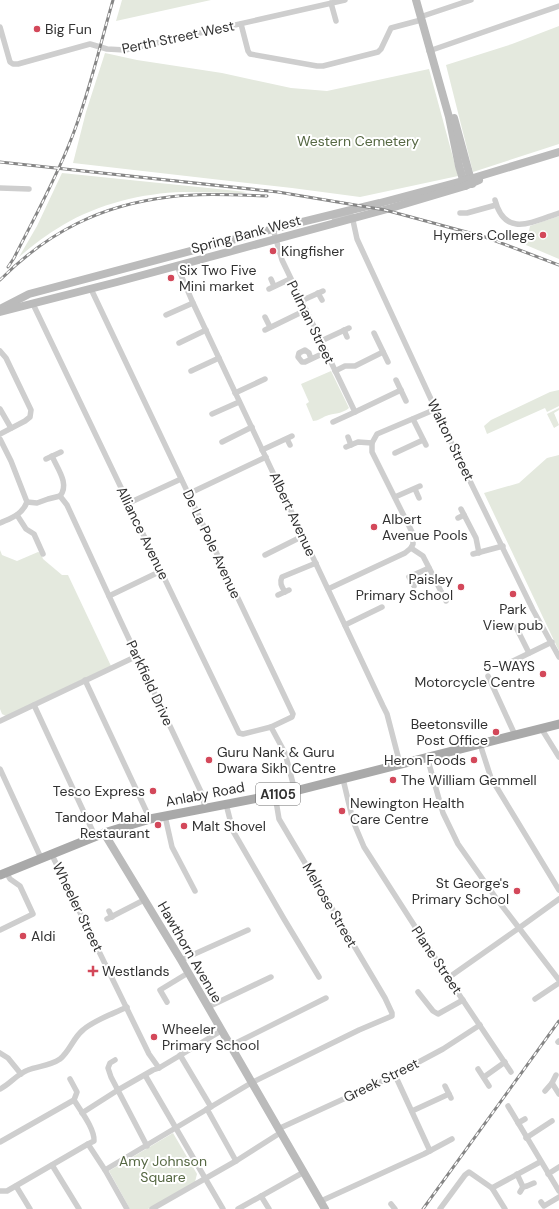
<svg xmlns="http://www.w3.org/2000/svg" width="559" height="1209" viewBox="0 0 559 1209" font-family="'DM Sans',sans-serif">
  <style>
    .green { fill: #e4e9de }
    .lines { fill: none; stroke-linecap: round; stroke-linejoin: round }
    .street { stroke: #cecece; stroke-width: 5.5 }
    .secondary { stroke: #bbb; stroke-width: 8 }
    .primary { stroke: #a9a9a9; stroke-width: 9 }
    .rail-casing { stroke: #868686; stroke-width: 3 }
    .rail { stroke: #fff; stroke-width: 1.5; stroke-dasharray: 4.5; stroke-linecap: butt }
    .poi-dot { fill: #d3485a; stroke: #fff; stroke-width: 1.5 }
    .labels { text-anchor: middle; stroke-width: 4; stroke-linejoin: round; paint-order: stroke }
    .shield { fill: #fff; stroke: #6f6f6f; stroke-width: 1 }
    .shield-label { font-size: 13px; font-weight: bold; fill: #313131 }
    .poi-label { font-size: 14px; fill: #313131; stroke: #fff; text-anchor: start }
    .street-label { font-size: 14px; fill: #313131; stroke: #fff }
    .park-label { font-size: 14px; fill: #566843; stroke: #fff }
  </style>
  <rect width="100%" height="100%" fill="#fff"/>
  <g class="green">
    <polygon points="122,0 211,0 116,21"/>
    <polygon points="559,26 559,144 473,172 446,65 512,44"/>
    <polygon points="105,53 137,60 222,73 291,88 327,91 429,69 458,176 360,197 292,188 73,163 86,112"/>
    <path d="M62,173L247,192L241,193C222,193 202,192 183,192C143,193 98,204 63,225C47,234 33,245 19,257L37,226Z"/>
    <polygon points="559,216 559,259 526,245 530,226"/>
    <path d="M331,371L349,408C342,414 334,413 326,416C321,418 318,421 313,421L306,404L309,402L301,384Z"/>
    <polygon points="559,390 559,406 547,412 545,408 487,434 484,426 491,420 550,392"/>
    <polygon points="559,408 559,410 554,413 559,425 554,428 547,414"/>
    <polygon points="559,455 559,651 484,493 519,483 547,458"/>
    <polygon points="0,550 2,555 17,561 38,552 41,553 43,559 62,575 68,575 111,666 6,716 2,714 0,709"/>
    <polygon points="173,1133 197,1174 195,1182 148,1209 130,1209 109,1171"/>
  </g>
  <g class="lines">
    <g class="street">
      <polyline points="331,3 336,21"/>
      <polyline points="420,17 471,0"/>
      <polyline points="241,24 248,51 250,54 317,66 323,66 378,52 381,49 391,28 421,20"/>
      <polyline points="0,27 10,62 13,64 18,64 90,44 107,49 125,50 345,0"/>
      <polyline points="429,51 559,6"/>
      <polyline points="0,188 29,189"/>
      <path d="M495,200C505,238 532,222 559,213"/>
      <polyline points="460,213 467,213 496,205"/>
      <polyline points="334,218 348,215 352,216 357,239 448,436 533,610 559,657"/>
      <polyline points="273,229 282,260 355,412"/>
      <polyline points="177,266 193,303 383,706 387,714 400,764"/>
      <polyline points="271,279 274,286"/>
      <polyline points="269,289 290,279"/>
      <polyline points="318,293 322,300"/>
      <polyline points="301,301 323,291"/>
      <polyline points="33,304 126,498 131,502 130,507 239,733 243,734 271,727 292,717 293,714 91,289"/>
      <polyline points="166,315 193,303"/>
      <polyline points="265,317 270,327"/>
      <polyline points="265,330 306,310"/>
      <polyline points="344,330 347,337"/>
      <polyline points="374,333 388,362"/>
      <polyline points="321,341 349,328"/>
      <polyline points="179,343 206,330"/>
      <polyline points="0,351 6,358 31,410 30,417 25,421 0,434"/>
      <polyline points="311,359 309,353 305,350 299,353 298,357 302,362 305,362 326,352"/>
      <polyline points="191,371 219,358"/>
      <polyline points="335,371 345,366 355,366 383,352"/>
      <polyline points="396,380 406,401"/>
      <polyline points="235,393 265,379"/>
      <polyline points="0,409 11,428"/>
      <polyline points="212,414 239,402"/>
      <polyline points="413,419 426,445"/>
      <polyline points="333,422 355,412 401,390"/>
      <polyline points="348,437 351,445"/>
      <path d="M0,439L11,461L27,502C22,515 11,518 0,523"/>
      <polyline points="287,439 290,445"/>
      <polyline points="222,442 252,427"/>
      <polyline points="346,447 358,442 372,443"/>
      <polyline points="262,450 292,436"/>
      <polyline points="395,453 423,440"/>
      <path d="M52,456C57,468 70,484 60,496"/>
      <polyline points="46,459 61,452"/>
      <polyline points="415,489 419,498"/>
      <polyline points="188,494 266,457"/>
      <polyline points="395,497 420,486"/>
      <polyline points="27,502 37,503 48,499 60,496 67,505 121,622 202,794 205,808"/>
      <polyline points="131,502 181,479"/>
      <polyline points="461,509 476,538 479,553"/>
      <polyline points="17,515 26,529 34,534 43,554"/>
      <polyline points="458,518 464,515"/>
      <polyline points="411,548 423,556 446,601"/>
      <polyline points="473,554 503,546"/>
      <polyline points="265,555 303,536"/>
      <polyline points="414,586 409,577 429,568"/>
      <polyline points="328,589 405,553 411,548 413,544 413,534 372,452 372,443 377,434 436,409"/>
      <path d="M285,592C282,587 279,583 282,577L316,563"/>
      <polyline points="278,595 289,590"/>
      <polyline points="109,596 161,571"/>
      <polyline points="345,625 382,607"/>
      <polyline points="516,627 529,653"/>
      <polyline points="511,662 552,642"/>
      <polyline points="488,676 515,735"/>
      <polyline points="85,680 150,819"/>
      <polyline points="34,705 95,836"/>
      <polyline points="0,721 137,656"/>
      <polyline points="271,727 285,753 295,791"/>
      <polyline points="541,728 559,757"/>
      <polyline points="480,744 491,778 559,890"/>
      <polyline points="427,757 443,813 458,844 496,898 559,980"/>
      <polyline points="0,769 41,858"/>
      <polyline points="343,779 353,821 364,847 448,978 511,1072"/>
      <polyline points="226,804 233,831 284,919 319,977"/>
      <polyline points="165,816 172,847 195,891"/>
      <polyline points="51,853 149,1054 159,1068"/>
      <polyline points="109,911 112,917"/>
      <polyline points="107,919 144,900"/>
      <polyline points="0,930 33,914 20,886 10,879 6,872"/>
      <polyline points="181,960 248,930"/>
      <polyline points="448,978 519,928 559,899"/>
      <polyline points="418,992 433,1011 438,1014 463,1000"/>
      <polyline points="535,999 559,983"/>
      <polyline points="167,1002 160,990 188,973"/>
      <polyline points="208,1007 271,977"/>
      <polyline points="558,1042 559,1041"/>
      <polyline points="230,1046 326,998"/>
      <polyline points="0,1053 8,1058 21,1074"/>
      <polyline points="180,1055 211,1107"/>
      <polyline points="115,1060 110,1063 108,1068 111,1077 147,1146"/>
      <polyline points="478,1069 489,1086"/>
      <polyline points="145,1075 223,1209"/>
      <polyline points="395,1075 430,1151"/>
      <polyline points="484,1077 505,1062"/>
      <polyline points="552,1083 559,1094"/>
      <polyline points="445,1086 451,1098"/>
      <path d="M0,1089C10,1084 17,1074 28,1070C38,1066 50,1066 60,1059C70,1051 73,1038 83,1030C94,1020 113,1014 127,1007"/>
      <polyline points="545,1091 552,1083 556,1075"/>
      <path d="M74,1100C80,1110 95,1129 94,1141L88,1144L105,1170"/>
      <polyline points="508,1106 559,1191"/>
      <polyline points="207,1109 236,1161"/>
      <polyline points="412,1111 449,1094"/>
      <polyline points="82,1113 118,1090 153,1070 159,1068 221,1031"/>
      <polyline points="518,1123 525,1119"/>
      <polyline points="278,1129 385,1080 443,1049 480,1025"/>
      <polyline points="526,1138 552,1121"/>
      <polyline points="0,1142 74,1100 77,1092 70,1079"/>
      <polyline points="52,1165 79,1209"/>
      <polyline points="517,1174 523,1187"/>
      <polyline points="548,1174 559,1167"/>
      <polyline points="16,1186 30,1209"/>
      <polyline points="492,1188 540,1162"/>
      <polyline points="0,1191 7,1191 88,1144"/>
      <polyline points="520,1192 523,1187 527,1186 534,1183"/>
      <polyline points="261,1196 269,1209"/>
      <polyline points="321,1201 424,1154 452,1139"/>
      <polyline points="541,1202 544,1206 559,1197"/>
      <polyline points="391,1204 395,1209"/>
      <polyline points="127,1209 105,1170 251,1083 359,1030 392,1016 392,1013 385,998 279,819 275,795"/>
      <polyline points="152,1209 236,1161 280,1133"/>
      <polyline points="238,1209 304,1172"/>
      <polyline points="440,1209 465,1175 469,1172 492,1188 505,1209"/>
    </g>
    <g class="secondary">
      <polyline points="416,0 449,117 459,166 465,186"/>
      <polyline points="454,118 472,184"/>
      <polyline points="0,309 29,294 273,229 351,210 380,203 470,179 559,152"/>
      <polyline points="0,312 117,282 391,208 465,186 479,180"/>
      <polyline points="104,833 181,960 325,1209"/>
    </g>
    <polyline class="primary" points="0,875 104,833 150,819 295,791 559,724"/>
    <defs>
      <g id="rail">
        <polyline points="0,162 278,192 385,210 485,237 559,265"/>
        <path d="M8,267L14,258C34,218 56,179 72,137C89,94 100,45 113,0"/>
        <path d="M0,280C48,232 101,205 169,197C201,193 235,195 267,196"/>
        <polyline points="423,1209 559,1021"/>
      </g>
    </defs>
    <use href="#rail" class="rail-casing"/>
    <use href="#rail" class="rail"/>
  </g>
  <g class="poi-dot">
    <circle cx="37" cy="29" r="4"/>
    <circle cx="543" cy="235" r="4"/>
    <circle cx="273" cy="251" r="4"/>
    <circle cx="171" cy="278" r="4"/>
    <circle cx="374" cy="527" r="4"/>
    <circle cx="461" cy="587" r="4"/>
    <circle cx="513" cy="594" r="4"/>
    <circle cx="543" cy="674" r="4"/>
    <circle cx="496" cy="732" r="4"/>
    <circle cx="209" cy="760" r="4"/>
    <circle cx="474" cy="760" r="4"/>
    <circle cx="393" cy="780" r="4"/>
    <circle cx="153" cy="791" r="4"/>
    <circle cx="342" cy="811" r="4"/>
    <circle cx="158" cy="825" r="4"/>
    <circle cx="184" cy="826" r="4"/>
    <circle cx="517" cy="891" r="4"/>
    <circle cx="23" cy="936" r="4"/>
    <path d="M91 965h4v4h4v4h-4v4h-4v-4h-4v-4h4z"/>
    <circle cx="154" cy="1037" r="4"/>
  </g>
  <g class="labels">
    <rect class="shield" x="256" y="783" width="44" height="22" rx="3"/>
    <g class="shield-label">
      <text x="278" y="799">A1105</text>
    </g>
    <g class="poi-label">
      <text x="45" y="34">Big Fun</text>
      <text x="535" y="240" text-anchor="end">Hymers College</text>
      <text x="281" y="256">Kingfisher</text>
      <text x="179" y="275">Six Two Five<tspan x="179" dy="16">Mini market</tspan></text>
      <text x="382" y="524">Albert<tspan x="382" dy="16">Avenue Pools</tspan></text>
      <text x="453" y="584" text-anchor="end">Paisley<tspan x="453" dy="16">Primary School</tspan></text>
      <text x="513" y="614" text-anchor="middle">Park<tspan x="513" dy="16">View pub</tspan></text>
      <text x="535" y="671" text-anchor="end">5-WAYS<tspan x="535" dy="16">Motorcycle Centre</tspan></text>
      <text x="488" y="729" text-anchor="end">Beetonsville<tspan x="488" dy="16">Post Office</tspan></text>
      <text x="217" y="757">Guru Nank &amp; Guru<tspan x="217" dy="16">Dwara Sikh Centre</tspan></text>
      <text x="466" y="765" text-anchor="end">Heron Foods</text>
      <text x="401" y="785">The William Gemmell</text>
      <text x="145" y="796" text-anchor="end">Tesco Express</text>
      <text x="350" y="808">Newington Health<tspan x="350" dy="16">Care Centre</tspan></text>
      <text x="150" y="822" text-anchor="end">Tandoor Mahal<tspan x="150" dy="16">Restaurant</tspan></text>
      <text x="192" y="831">Malt Shovel</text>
      <text x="509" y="888" text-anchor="end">St George's<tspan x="509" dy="16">Primary School</tspan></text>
      <text x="31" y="941">Aldi</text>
      <text x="102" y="976">Westlands</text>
      <text x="162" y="1034">Wheeler<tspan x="162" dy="16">Primary School</tspan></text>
    </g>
    <g class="street-label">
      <text transform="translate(178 37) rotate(-12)" y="5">Perth Street West</text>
      <text transform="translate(246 234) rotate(-15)" y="5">Spring Bank West</text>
      <text transform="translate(311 322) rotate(64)" y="5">Pulman Street</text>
      <text transform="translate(451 440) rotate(64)" y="5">Walton Street</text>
      <text transform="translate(293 514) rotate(65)" y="5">Albert Avenue</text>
      <text transform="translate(143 533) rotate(64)" y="5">Alliance Avenue</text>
      <text transform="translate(212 544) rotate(65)" y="5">De La Pole Avenue</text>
      <text transform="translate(150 683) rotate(65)" y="5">Parkfield Drive</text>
      <text transform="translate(205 794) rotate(-11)" y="5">Anlaby Road</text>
      <text transform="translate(330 905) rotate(60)" y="5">Melrose Street</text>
      <text transform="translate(78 907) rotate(64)" y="5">Wheeler Street</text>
      <text transform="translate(190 952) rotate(60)" y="5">Hawthorn Avenue</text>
      <text transform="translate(437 960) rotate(56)" y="5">Plane Street</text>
      <text transform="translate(381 1080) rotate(-26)" y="5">Greek Street</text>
    </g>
    <g class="park-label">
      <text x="358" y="146">Western Cemetery</text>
      <text x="163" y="1166">Amy Johnson<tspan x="163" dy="16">Square</tspan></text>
    </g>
  </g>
</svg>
